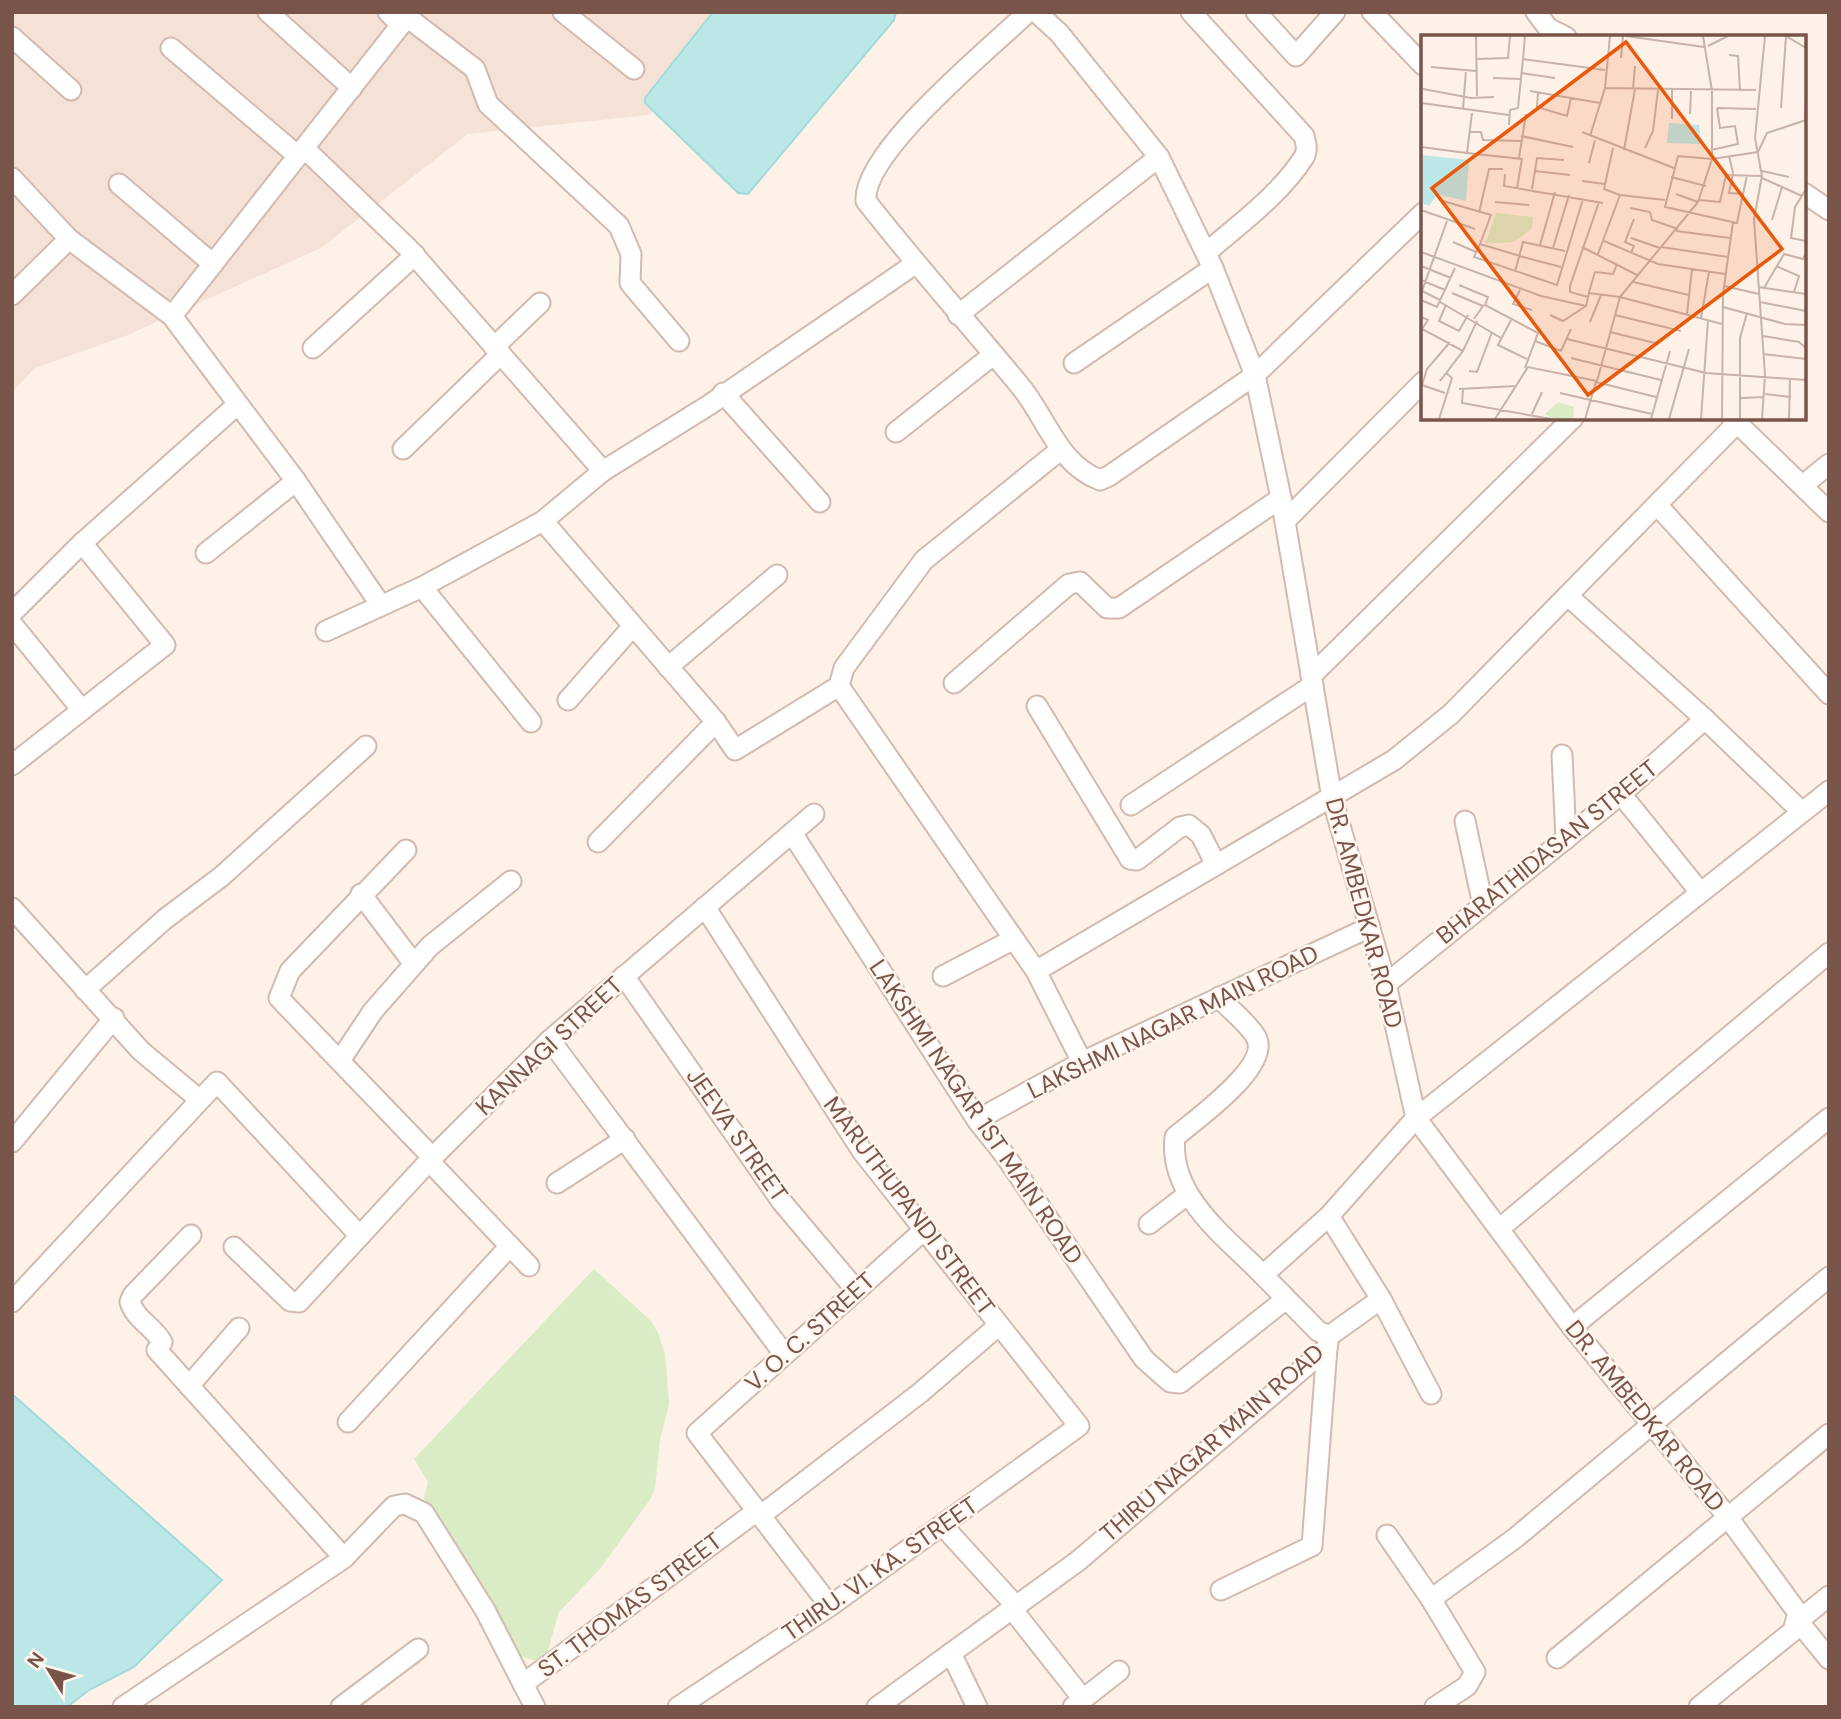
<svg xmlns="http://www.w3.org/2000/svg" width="1841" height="1719" viewBox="0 0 1841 1719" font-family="'DM Sans',sans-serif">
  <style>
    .residential { fill: #f5e2d6 }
    .green { fill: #daecc5 }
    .water { fill: #bbe8e7; stroke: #a1dada; stroke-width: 2 }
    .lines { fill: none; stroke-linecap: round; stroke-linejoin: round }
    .minor-casing { stroke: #d2baaf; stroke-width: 23 }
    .minor { stroke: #fff; stroke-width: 19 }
    .labels { text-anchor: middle; stroke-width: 5; stroke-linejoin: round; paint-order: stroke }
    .street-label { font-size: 24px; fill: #78544a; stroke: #fff6ef }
    .inset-road { fill: none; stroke: #c8b2a9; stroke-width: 2 }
    .view { fill: #e8590c; fill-opacity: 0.15; stroke: #e8590c; stroke-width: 3.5 }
    .inset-edge { fill: none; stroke: #78544a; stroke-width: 3.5 }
  </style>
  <rect width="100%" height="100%" fill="#fdf1e8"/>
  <polygon class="residential" points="12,12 734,12 649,115 468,134 321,248 128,335 35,368 12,392"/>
  <polygon class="green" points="594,1269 651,1321 658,1333 665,1354 669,1404 660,1440 655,1488 651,1498 600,1569 559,1612 546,1657 538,1661 518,1656 464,1557 430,1511 424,1498 428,1482 414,1459"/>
  <g class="water">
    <polygon points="713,12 896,12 894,20 748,194 738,193 732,187 645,103 645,98"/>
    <polygon points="12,1394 222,1580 134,1667 89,1690 67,1707 12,1707"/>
  </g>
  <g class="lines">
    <defs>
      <g id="minor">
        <polyline points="268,12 352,88"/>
        <polyline points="388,12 401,25"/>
        <polyline points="563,12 634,69"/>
        <path d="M1028,12C991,48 862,152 866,201C916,265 970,325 1021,387C1047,419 1059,465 1100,480L1109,476L1255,375L1423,213"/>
        <polyline points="1036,12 1059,33 1159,157 1213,268 1255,375 1281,498 1332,798 1386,984 1416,1118 1572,1327 1727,1516 1798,1613 1793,1631 1699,1707"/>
        <path d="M1191,12L1304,136C1306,144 1308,150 1304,157C1280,195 1239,224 1206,253"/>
        <polyline points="1256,12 1296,56 1335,12"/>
        <polyline points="1372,12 1423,65"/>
        <polyline points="1536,12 1548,28 1566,37"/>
        <polyline points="407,17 475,69 488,104 619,226 631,254 630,283 679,341"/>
        <polyline points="12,37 71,90"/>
        <polyline points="171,48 298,156"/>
        <polyline points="304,148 408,248 603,471"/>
        <polyline points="12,178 69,239 172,316 296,481 380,604"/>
        <polyline points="119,184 213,264"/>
        <polyline points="1804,193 1829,210"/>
        <polyline points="12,295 69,239"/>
        <polyline points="958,315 1159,157"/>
        <polyline points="172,316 411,12"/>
        <polyline points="494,347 540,303"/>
        <polyline points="313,348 415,255"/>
        <polyline points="1074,363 1213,268"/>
        <polyline points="723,393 820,502"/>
        <polyline points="1732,418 1829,512"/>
        <polyline points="896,432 993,355"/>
        <polyline points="403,449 501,354"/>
        <polyline points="1060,450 924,560 844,668 839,686 1036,971 1082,1062"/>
        <polyline points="1803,485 1829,464"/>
        <polyline points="1658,506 1829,694"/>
        <polyline points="543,521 716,722 735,750 839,686"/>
        <polyline points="1285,521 1423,382"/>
        <polyline points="206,553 296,481"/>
        <polyline points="422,587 531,722"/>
        <polyline points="1568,596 1705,719 1802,812"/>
        <polyline points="12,613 82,543 237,405"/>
        <polyline points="12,624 82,710"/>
        <polyline points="326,631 422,587 543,521 603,471 709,405 915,264"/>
        <polyline points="668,667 777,575"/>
        <polyline points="1311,676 1573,418"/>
        <polyline points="954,683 1069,584 1080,582 1107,608 1119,608 1281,498"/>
        <polyline points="568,700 633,626"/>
        <polyline points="1037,706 1130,859 1137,860 1180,827 1189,825 1201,835 1216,865"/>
        <polyline points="1562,755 1566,839"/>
        <polyline points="12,765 165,645 82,543"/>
        <polyline points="1621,794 1700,892"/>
        <polyline points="1131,805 1313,685"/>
        <polyline points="1465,821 1483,905"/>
        <polyline points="792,833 977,1120 1004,1154 1144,1359 1170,1382 1180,1383 1286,1299"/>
        <polyline points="598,842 716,722"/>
        <polyline points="406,850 290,971 279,998 433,1158"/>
        <polyline points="361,894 414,964"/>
        <polyline points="12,908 141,1051 200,1100"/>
        <polyline points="1036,971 1394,760 1451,714 1737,423"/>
        <polyline points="624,976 782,1202 856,1290"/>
        <polyline points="943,976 1014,939"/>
        <polyline points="1386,984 1621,794 1705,719"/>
        <polyline points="85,990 165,919 222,876 366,746"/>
        <path d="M1219,997C1230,1010 1248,1023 1256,1037C1272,1066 1196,1119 1175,1137C1168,1196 1226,1237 1263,1275"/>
        <polyline points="550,1040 784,1354"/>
        <polyline points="341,1059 373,1011 430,946 511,881"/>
        <polyline points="977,1120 1082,1062 1370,927"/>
        <polyline points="12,1142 114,1018"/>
        <polyline points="429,1161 529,1266"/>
        <polyline points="557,1183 625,1139"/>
        <polyline points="1329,1216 1381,1299 1431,1394"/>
        <polyline points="1149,1224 1188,1194"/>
        <polyline points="1499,1229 1829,953"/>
        <path d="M191,1235L133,1295L130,1302C136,1320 153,1326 162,1342L157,1350L344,1558"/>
        <polyline points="234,1247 290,1301 299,1302 429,1161 550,1040 814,814"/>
        <polyline points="12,1302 217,1082 360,1236"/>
        <polyline points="1572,1327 1829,1118"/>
        <polyline points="1329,1336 1381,1299"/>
        <polyline points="189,1386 239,1328"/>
        <polyline points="348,1422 510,1246"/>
        <polyline points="760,1516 920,1393 998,1326"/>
        <polyline points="943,1526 1016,1606"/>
        <polyline points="1387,1535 1431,1599 1475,1672 1467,1686 1435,1707"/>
        <polyline points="1221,1590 1312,1546 1327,1348"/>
        <polyline points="1829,1596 1798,1621 1829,1659"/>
        <polyline points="1431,1599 1514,1539 1829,1277"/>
        <polyline points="830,1606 697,1433 923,1231"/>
        <polyline points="1012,1609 1083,1699"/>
        <polyline points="951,1653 977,1707"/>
        <polyline points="1557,1658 1829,1434"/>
        <polyline points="123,1707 344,1558 394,1506 405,1504 424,1513 485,1610 523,1684"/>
        <polyline points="341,1707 418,1649"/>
        <polyline points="535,1707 523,1684 757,1511"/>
        <polyline points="678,1707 830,1606 1079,1426 862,1151 705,907"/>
        <polyline points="877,1707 1078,1561 1327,1348 1329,1336 1318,1331 1263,1275 1329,1216 1416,1118 1829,791"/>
        <polyline points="1073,1707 1119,1671"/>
      </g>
    </defs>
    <use href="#minor" class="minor-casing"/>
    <use href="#minor" class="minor"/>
  </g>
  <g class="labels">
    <g class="street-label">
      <text transform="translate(1547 852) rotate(-39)" y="8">BHARATHIDASAN STREET</text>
      <text transform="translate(1364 913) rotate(75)" y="8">DR. AMBEDKAR ROAD</text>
      <text transform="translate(1173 1022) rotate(-26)" y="8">LAKSHMI NAGAR MAIN ROAD</text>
      <text transform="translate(549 1046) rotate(-43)" y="8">KANNAGI STREET</text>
      <text transform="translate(976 1112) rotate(56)" y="8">LAKSHMI NAGAR 1ST MAIN ROAD</text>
      <text transform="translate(737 1135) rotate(55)" y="8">JEEVA STREET</text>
      <text transform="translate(909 1206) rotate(53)" y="8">MARUTHUPANDI STREET</text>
      <text transform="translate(810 1332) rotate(-42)" y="8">V. O. C. STREET</text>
      <text transform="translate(1645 1416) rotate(51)" y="8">DR. AMBEDKAR ROAD</text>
      <text transform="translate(1212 1443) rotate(-41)" y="8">THIRU NAGAR MAIN ROAD</text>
      <text transform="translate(880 1569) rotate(-35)" y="8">THIRU. VI. KA. STREET</text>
      <text transform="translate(630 1605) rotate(-37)" y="8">ST. THOMAS STREET</text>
    </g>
  </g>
  <g transform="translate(1421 35)">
    <rect width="385" height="385" fill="#fdf1e8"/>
    <path d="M75,178L112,182L111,193L93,207L64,209ZM137,367L153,372L152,384H132L124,379Z" fill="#daecc5"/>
    <path d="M248,88L278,90L280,109L246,108ZM0,120L48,125L45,166L16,159L8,171L0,168Z" fill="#bbe8e7"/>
    <path class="inset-road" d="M55,1L56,61M205,1L283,12M365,1L385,13M287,11L307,1M308,20L317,21L319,56M200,23L202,1M55,24L87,23L89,1M102,24L104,1M10,32L55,36M100,38L134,43M72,43L100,44M184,53L335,55M2,54L50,63L73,62M212,54L214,31M109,56L179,68M117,58L116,72L146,81L150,63M0,68L88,80M296,73L335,74M360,73L365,1M42,74L45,35M51,78L46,118L101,124L96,153M269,79L270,56M251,84V55M384,85L385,63M88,90L89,75L97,73L102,24L184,35M49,97H60L62,105L100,106M161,97L253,133M100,101L152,112M169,101L184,53L189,1M0,112L46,118M192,113L183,154L199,160M224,113L232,96L237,55M203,115L214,54M290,115L317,109L314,91L299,93L296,73M337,117L346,98L385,85M308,121L312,138L308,158L323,159M98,123L105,79M168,128L174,105M114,136L149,140M341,136L368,142M84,139L83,151L182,168M326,140L316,188L244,172L257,121L291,124L337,117M250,142L285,151M341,143L381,161M161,146L184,149M111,154L116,123L143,125M385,154L374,172L370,203L385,206M255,159L277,167M278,165L299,167L305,140L341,141M22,166L70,180L59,209M74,167L108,170M209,173L229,177L231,185L257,194M0,175L54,194M58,178L68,134H82M351,185L361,152M255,196L309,203M210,203L239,213M183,206L237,229L304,239M32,207L55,217M119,210L134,157M161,212L216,240M240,212L307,222M132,213L148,160M0,217L120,261L165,271L168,258L199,262L301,289M210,218L213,211L204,207L213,184M177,219L199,160L244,165M98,221L140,232M99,221L59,209L53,222L136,250L162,164M0,231L30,243M355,231L378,241L373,257M94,237L102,207L144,216M0,245L24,255M212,247L268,260M38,250L67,262L64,270L117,298L104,333M303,251L338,259M337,252L385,259M343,253L363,219L382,224L385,218M99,255L92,269L111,275M168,257L174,237L192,239L196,229M31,258L62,271L53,284M167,262L149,257V251L178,167M0,265L16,272L34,233M19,265L1,256L26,186M19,267L80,303M339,267L385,276M25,270L18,286L38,296L47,280M302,272L364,289L385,290M266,279L271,234M129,280L142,286L165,271M194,280L260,296M0,282L7,285L1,294L42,316M280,283L288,237M90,285L77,310L106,324M169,287L180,260M189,297L238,309M342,301L378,307L385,313M146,304L285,338L385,345M114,306L140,316L150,294M342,319L385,324M150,323L240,345M48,336L56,337L71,297M19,346L42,316L56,286M38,354L95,351M42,354L41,368L130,384M24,358L1,350L6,334L29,307M139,358L231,379M344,359L370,362M320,363L343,362M111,379L121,357M18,384L31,343L25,338M74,384L107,332L176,346L199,262L277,167L291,124V56L282,1M164,384L175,347L235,362M230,384L249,316M248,384L268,314M280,384L287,285M301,384L302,259L312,187M319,384V303L326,278M341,384L344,340L333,184L341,141L334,103L344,1M368,384L369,344"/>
    <path class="view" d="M205,7L361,214L167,360L11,153Z"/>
    <rect width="385" height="385" class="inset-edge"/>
  </g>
  <rect width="1841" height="1719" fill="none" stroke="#78544a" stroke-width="28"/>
  <g transform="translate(49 1670) rotate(307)" stroke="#fff6ef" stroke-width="5" paint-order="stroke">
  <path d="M0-5L12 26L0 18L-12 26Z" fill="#78544a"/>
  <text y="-10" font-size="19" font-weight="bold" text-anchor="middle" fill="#78544a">N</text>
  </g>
</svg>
